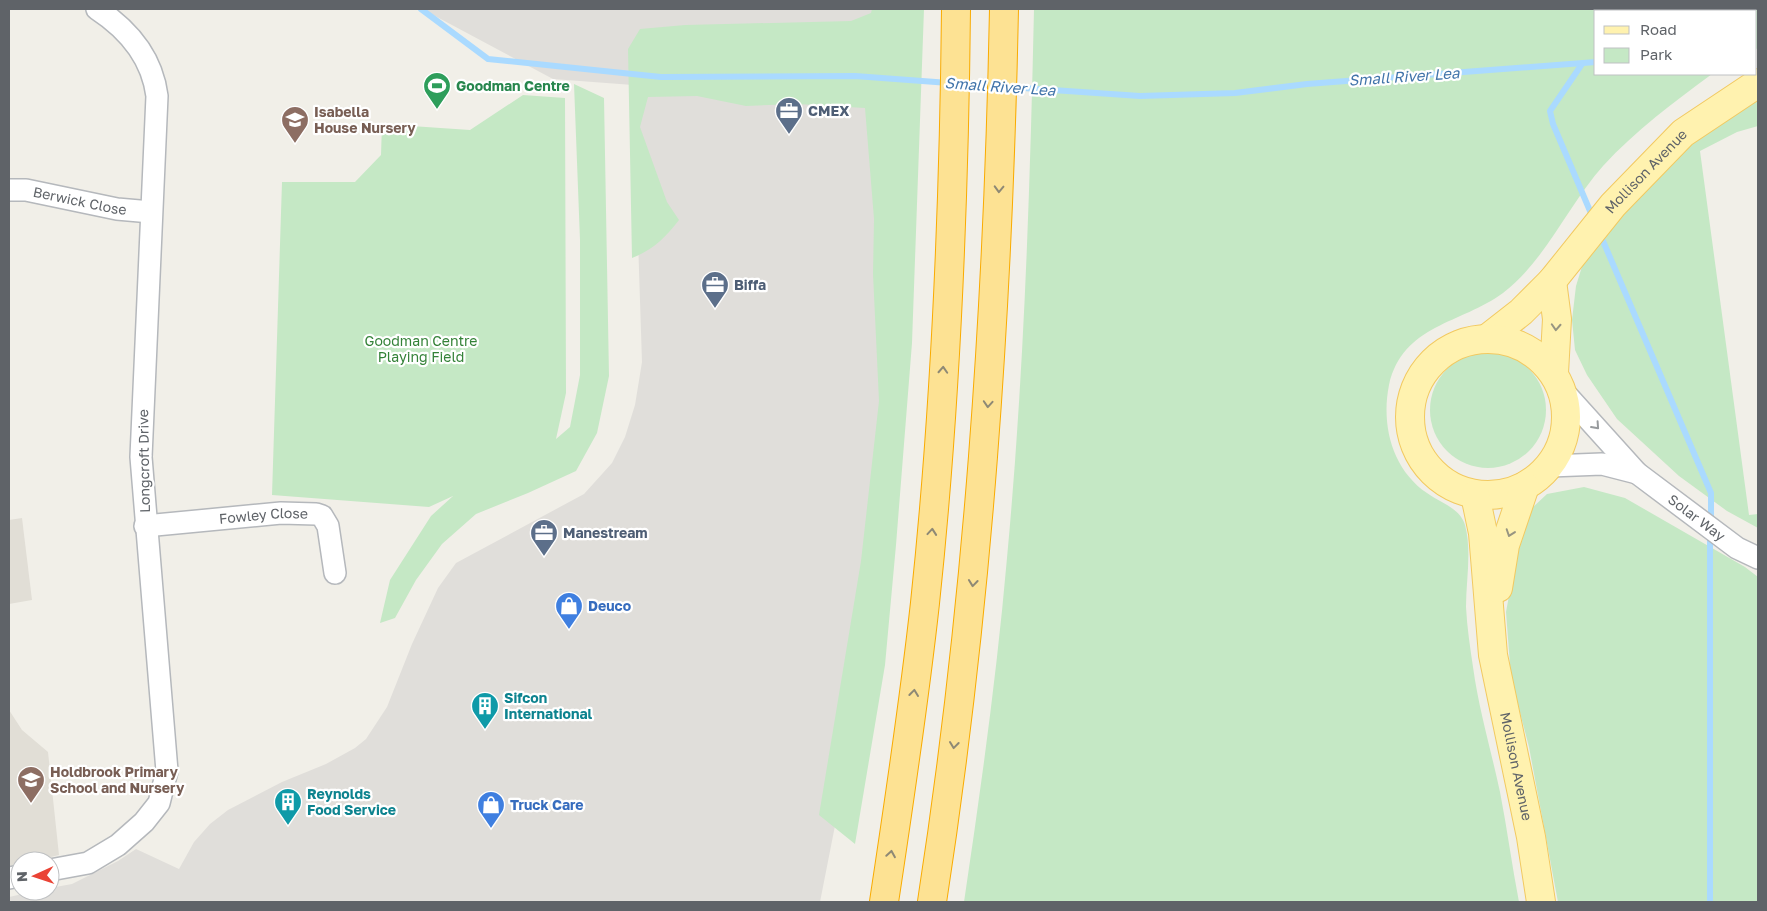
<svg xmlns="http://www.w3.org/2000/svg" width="1767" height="911" viewBox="0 0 1767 911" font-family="'Golos Text',sans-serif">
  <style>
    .industrial { fill: #e0deda }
    .education { fill: #e1ded6 }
    .green { fill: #c5e8c5 }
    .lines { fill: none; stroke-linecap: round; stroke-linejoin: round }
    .stream { stroke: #aadaff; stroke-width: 6 }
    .street-casing { stroke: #b5b8bc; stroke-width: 24 }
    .primary-casing { stroke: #f2c960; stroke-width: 30 }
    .highway-casing { stroke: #f9ab00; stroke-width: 30 }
    .street { stroke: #fff; stroke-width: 21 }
    .primary { stroke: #fff2af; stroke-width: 28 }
    .highway { stroke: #fde293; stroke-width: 28 }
    .oneway { stroke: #8e8975 }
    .oneway2 { stroke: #979581 }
    .oneway3 { stroke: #979a9d }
    .labels { text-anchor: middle; stroke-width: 4.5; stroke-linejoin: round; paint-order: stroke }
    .leisure-label { font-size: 14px; font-weight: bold; fill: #27864d; stroke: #fff; text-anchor: start }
    .service-label { font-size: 14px; font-weight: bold; fill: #4e5e75; stroke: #fff; text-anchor: start }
    .education-label { font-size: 14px; font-weight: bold; fill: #785e54; stroke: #fff; text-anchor: start }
    .street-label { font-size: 14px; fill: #5f6368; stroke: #fff }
    .park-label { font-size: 14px; fill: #348238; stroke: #fff }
    .shop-label { font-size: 14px; font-weight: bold; fill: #366cbe; stroke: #fff; text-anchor: start }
    .culture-label { font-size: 14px; font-weight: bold; fill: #0d838f; stroke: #fff; text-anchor: start }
    .water-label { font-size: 15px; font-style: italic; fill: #4174aa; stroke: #fff }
  </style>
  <rect width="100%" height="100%" fill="#f1efe8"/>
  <polygon class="industrial" points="422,9 889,9 878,607 820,902 9,902 9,897 36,891 50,891 50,888 72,884 118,861 136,849 179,869 194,842 210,824 228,810 282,782 326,764 355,748 366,739 387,707 412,644 438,588 456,563 584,494 612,463 625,437 635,405 642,362 633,85 553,79"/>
  <g class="education">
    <polygon points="22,518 32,600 9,604 9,520"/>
    <polygon points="9,710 22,730 48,752 59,855 35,861 20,861 20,865 9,867"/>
  </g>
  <g class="green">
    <path d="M872,9H924L912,343L896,545L885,665L855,844L819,815L861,561L879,401L873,274L874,219L865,108L797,104L746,106L697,96L648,97L640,127L667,202L679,220C665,238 653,250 632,258L628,49L640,29L685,25L851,21L871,13Z"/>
    <path d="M1034,9H1758V48L1756,49V11H1596V74H1712C1674,102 1636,130 1603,166C1568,205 1546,260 1503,293C1461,324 1403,324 1389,385C1381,425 1392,469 1427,493C1441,503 1460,508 1465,525C1472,551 1466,580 1466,607C1467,627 1470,647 1473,667C1479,710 1491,750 1500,792C1507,828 1512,866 1519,902H964C981,788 997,673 1007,558C1024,375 1030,192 1034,9Z"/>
    <polygon points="574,84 604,98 609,376 597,433 576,471 528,493 476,514 442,544 416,580 395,618 380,623 390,580 431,516 453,496 429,507 272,495 282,182 355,182 381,155 382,124 470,130 523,95 565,98 566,393 556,439 570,427 580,375 580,240"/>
    <polygon points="1758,96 1758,126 1737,132 1700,151 1749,515 1758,514 1758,528 1727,511 1679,476 1617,419 1587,375 1575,350 1572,320 1576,286 1584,260 1631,201 1709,126"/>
    <circle cx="1488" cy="410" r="58"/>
    <polygon points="1584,487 1625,498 1745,567 1758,577 1757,902 1558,902 1529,747 1511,678 1506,612 1520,536 1531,509 1547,494"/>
  </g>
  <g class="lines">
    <g class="stream">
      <polyline points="421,9 488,59 661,77 855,76 949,83"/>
      <polyline points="1681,11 1684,9"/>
      <polyline points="1582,64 1550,111 1553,124 1593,218"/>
      <polyline points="962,84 997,86"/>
      <polyline points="1009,87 1140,96 1235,93 1307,84 1596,62"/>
      <polyline points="1600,234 1711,493 1711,524"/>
      <polyline points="1710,902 1710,534"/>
    </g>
    <defs>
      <g id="street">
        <path id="s1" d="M9,190H26L117,209L151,212"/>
        <path id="s2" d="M1563,391L1637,473L1737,548L1758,558"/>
        <polyline points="1550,466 1602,464 1637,473"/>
        <path id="s3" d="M145,526L281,513L316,514L322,516L328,526L335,573"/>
        <path d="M50,870L88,863L118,845L144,822L159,803L167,771L141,457L157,96C152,57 129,30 97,9"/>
        <polyline points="9,878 20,876"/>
      </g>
      <g id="primary">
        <polyline points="1552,281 1557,319 1554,373"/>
        <path id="s4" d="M1489,337L1521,312L1552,281L1613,205L1683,133L1758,83"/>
        <circle cx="1488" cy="417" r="78"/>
        <path id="s5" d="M1475,495L1483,533L1493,655L1531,837L1541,902"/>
        <polyline points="1498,588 1505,545 1525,486"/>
      </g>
      <g id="highway">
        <path d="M884,902C899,803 914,703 925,603C946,406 954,207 956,9"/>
        <path d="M932,902C978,604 998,310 1004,9"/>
      </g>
    </defs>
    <use href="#street" class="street-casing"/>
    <use href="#primary" class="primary-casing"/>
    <use href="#highway" class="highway-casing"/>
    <use href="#street" class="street"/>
    <use href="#primary" class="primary"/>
    <use href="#highway" class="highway"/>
  </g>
  <defs><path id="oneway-chevron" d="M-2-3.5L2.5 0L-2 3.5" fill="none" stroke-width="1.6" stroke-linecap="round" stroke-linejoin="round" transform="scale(1.25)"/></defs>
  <g class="oneway">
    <use href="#oneway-chevron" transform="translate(999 189) rotate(92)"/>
    <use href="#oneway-chevron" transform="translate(943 370) rotate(-87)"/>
    <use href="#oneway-chevron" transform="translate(988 404) rotate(94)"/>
    <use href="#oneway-chevron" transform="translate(932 532) rotate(-85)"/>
    <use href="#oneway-chevron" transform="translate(973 583) rotate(96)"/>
    <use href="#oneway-chevron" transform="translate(914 693) rotate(-83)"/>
    <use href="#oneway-chevron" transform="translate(954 745) rotate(97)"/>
    <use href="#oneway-chevron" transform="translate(891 854) rotate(-81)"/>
  </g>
  <g class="oneway2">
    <use href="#oneway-chevron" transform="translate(1556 327) rotate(93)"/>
    <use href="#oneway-chevron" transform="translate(1510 533) rotate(109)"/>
  </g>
  <use class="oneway3" href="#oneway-chevron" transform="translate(1596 426) rotate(48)"/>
  <defs>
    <symbol id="stadium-pin" viewBox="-11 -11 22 30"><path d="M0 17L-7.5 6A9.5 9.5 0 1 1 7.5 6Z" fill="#2e9e5b" stroke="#fff"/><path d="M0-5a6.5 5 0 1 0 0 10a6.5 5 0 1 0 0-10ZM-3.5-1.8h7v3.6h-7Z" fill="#fff"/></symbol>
    <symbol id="office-pin" viewBox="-11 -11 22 30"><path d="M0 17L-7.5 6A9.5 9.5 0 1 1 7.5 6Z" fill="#5c6f8a" stroke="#fff"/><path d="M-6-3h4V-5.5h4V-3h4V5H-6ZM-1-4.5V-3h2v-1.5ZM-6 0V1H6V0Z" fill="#fff"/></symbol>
    <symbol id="school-pin" viewBox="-11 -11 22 30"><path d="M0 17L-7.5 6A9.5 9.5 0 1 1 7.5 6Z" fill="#8d6e63" stroke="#fff"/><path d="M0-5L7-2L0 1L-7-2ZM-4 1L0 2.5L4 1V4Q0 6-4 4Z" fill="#fff"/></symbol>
    <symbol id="shop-pin" viewBox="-11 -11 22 30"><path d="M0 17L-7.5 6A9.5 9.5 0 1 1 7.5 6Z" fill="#3f7fe0" stroke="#fff"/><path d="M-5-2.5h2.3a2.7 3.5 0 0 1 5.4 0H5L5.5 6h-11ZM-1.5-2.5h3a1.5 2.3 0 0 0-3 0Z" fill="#fff"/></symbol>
    <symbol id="building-pin" viewBox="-11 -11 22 30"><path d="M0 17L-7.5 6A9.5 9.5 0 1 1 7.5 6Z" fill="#0f9aa8" stroke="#fff"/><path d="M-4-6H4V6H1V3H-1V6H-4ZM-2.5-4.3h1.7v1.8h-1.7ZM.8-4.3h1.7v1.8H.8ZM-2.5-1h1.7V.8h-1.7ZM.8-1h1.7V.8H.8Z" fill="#fff"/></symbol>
  </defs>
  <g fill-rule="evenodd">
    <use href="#stadium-pin" x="421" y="70" width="32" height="43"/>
    <use href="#office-pin" x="773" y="95" width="32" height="43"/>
    <use href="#school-pin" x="279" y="104" width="32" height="43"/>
    <use href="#office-pin" x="699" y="269" width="32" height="43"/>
    <use href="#office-pin" x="528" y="517" width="32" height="43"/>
    <use href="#shop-pin" x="553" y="590" width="32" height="43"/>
    <use href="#building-pin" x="469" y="690" width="32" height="43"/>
    <use href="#school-pin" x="15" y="764" width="32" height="43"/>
    <use href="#building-pin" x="272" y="786" width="32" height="43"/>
    <use href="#shop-pin" x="475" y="789" width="32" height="43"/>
  </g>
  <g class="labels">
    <g class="leisure-label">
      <text x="456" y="91">Goodman Centre</text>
    </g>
    <g class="service-label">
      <text x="808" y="116">CMEX</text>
      <text x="734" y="290">Biffa</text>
      <text x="563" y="538">Manestream</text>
    </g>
    <g class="education-label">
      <text x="314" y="117">Isabella<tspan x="314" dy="16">House Nursery</tspan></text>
      <text x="50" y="777">Holdbrook Primary<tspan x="50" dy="16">School and Nursery</tspan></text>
    </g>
    <g class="street-label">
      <text dy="5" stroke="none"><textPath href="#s4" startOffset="229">Mollison Avenue</textPath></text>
      <text dy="5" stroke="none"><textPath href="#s1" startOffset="72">Berwick Close</textPath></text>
      <text transform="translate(144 461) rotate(-91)" y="5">Longcroft Drive</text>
      <text dy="5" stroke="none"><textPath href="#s3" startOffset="119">Fowley Close</textPath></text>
      <text dy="5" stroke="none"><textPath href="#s2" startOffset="185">Solar Way</textPath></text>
      <text dy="5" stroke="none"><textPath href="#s5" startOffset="275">Mollison Avenue</textPath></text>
    </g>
    <g class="park-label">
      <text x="421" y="346">Goodman Centre<tspan x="421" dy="16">Playing Field</tspan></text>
    </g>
    <g class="shop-label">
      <text x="588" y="611">Deuco</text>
      <text x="510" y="810">Truck Care</text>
    </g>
    <g class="culture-label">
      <text x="504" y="703">Sifcon<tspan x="504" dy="16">International</tspan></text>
      <text x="307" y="799">Reynolds<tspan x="307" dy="16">Food Service</tspan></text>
    </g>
    <g class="water-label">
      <text transform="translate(1404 77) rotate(-4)" y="5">Small River Lea</text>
      <text transform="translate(1000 87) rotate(4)" y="5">Small River Lea</text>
    </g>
  </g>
  <rect width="1767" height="911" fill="none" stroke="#5f6368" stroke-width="20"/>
  <rect x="1594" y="10" width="162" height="65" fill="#ffffff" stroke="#bfc1c3"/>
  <rect x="1604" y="26" width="25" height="8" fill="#fff2af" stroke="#bfc1c3"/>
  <text x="1640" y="35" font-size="15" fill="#5f6368">Road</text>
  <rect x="1604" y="48" width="25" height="15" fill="#c5e8c5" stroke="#bfc1c3"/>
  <text x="1640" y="60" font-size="15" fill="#5f6368">Park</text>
  <g transform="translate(35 876) rotate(267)"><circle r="24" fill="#ffffff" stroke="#bfc1c3"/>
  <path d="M0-4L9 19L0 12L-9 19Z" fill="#ea4335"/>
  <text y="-8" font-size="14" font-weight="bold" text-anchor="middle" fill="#5f6368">N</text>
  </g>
</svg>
